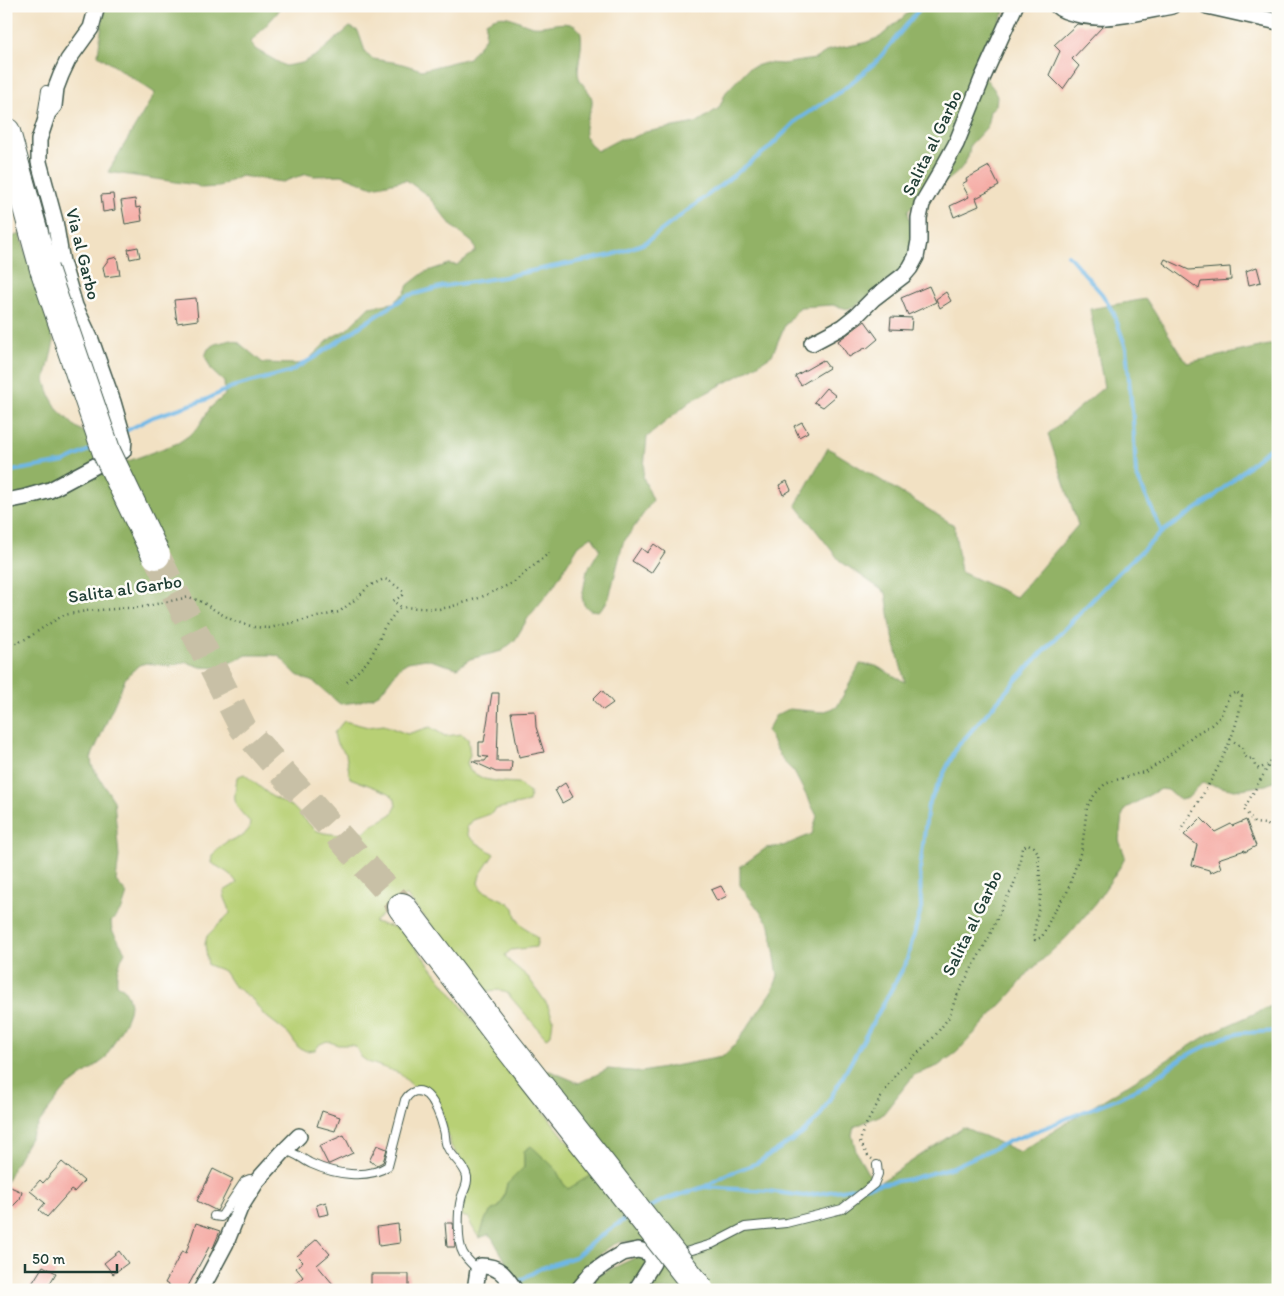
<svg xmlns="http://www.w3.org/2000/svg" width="1284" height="1296" viewBox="0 0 1284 1296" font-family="Itim,sans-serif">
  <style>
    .green { fill: #b8d075; stroke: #6c8654 }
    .forest { fill: #92b266; stroke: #58784d }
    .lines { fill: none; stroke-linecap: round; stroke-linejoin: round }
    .stream { stroke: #6eb7e6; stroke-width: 4 }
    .building { fill: #f5aca5 }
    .motorway-tunnel { stroke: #c8c0a6; stroke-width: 28; stroke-dasharray: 28 14; stroke-linecap: butt }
    .service-casing { stroke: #3f5649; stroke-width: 10 }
    .minor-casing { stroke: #3f5649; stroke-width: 18 }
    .motorway-casing { stroke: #3f5649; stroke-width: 30 }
    .path { stroke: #3f5649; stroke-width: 2.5; stroke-dasharray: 1 4; stroke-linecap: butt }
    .service { stroke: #fff; stroke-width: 8 }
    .minor { stroke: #fff; stroke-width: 15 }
    .motorway { stroke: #fff; stroke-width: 28 }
    .motorway-bridge-casing { stroke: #3f5649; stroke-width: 30; stroke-linecap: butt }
    .motorway-bridge { stroke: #fff; stroke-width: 28 }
    .labels { text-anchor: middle; stroke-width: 5; stroke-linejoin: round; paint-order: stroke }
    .street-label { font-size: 18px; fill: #1f3d34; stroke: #fdfcf7 }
  </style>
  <rect width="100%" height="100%" fill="#fdfcf7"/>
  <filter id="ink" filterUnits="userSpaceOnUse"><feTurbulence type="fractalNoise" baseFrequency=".02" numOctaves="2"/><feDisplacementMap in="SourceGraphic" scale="10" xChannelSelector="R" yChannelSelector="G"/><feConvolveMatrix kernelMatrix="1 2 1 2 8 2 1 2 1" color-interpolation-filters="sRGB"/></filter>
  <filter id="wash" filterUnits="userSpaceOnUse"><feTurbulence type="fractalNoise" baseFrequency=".0096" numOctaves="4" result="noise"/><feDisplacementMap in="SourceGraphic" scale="20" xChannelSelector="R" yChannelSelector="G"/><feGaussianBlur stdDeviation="1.12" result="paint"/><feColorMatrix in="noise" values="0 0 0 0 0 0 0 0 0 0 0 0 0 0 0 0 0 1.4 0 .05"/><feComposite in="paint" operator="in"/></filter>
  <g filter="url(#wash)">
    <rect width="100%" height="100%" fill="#f2e1c3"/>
    <path class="green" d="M344,721L368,727L384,725L407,734L430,727L445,736L462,734L468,739L470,755L467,763L470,771L484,779L501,782L518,783L530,793L529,802L496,809L490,814L473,820L467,827L468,835L474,841L494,854L480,875L478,883L482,890L509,903L514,908L516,917L520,923L538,939L536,947L511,950L505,955L509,961L528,977L547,1004L553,1019L551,1035L546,1038L507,993L499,990L486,991L406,895L374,922L401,929L593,1174L568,1189L563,1183L555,1168L524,1151V1167L507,1184L503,1200L499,1207L491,1211L486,1218L479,1238L470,1223L469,1218L462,1216L463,1205L470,1186V1173L451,1146L441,1109L427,1089L414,1087L399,1073L368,1062L361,1057L355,1046L351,1045H338L327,1041L320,1044L315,1050L306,1051L298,1047L289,1034L263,1014L253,1000L233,985L224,971L208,965L205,944L207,936L230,913C229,903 224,901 224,891L237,883C231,873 222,869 211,863L212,855L226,842L243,836L249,829L250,822C231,802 234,803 237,777L244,774L271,796L293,807L315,830L324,833L340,835L348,832H364L371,826L392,814L396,807L395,799L389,793L350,778L346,754L336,742L334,733Z"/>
    <g class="forest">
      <path d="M104,6H280L278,12L251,42L255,49L285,66L302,63L317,55L350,27L358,31L366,54L373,59L399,63L422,70L469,58L485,38L486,22C506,9 515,22 533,26C546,28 563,19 575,26C578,28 581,32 581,35C583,45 578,63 578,73C579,86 594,91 592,104C592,107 590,111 589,114C582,133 583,137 597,151L620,139H630L645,132L696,123L719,108L726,92L749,68L766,63L782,64L815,59L829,50L864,43L880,37L916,6H1007L978,69L994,89L997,97L996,105L990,111L987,127L970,145C969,180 925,187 908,211L915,250L909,264L856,306L848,309L833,305L800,307L785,325L772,355L744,373L691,401L647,437L643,477L653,500L623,543L609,598L604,606L598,611L590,610L584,605L582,597L587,571L600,549L592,536L579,545L553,587L528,618L515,640L502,651L470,659L457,668L426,659L408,662L400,667L380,693L373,697L357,702L340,704L315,683L297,675L279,656L272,655H247L218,668L201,667L186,662L170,666L146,663L139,665L126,677L91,758L92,766L114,801L119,856L116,881L127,894L122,909L111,922L112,930L125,952C119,963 116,972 117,984L124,989L128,996L130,1004L129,1012L126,1020L105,1059L66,1088L61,1094L38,1124L20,1155L6,1182V239L20,234L54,342L45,380L50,396L58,410L76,427L95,439L106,469L178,443L191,434L197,429L210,408L225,395L224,382L212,371L205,356L208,349L215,344L231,340L238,342L263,363L298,364L306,362L332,337L346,330L369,307L393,303L405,292L408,285L425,272L449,264L457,265L476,251L473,243L453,227L427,195L406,180L373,187L342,175L314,176L306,174L282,182L241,176L218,187L201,188L196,185L108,172L155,93L98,55Z"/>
      <path d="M1146,299L1187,363L1278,343V780L1266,785L1235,790L1202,783L1188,798L1180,800L1168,790L1160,789L1126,808L1122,816L1119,840L1125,856L1122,864L1095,904L1067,937L1028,973L1012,993L957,1052L938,1066L914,1075L883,1114L854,1127L852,1135L856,1151L867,1172L879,1183L963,1127L1020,1152L1209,1034L1278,1003V1290H584L598,1275L654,1249C643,1244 627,1238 615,1244C599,1251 582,1276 571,1290H522L490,1234L479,1238L486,1218L491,1211L499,1207L503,1200L507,1184L524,1167V1151L531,1146L555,1168L563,1183L568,1189L593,1174L535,1074L550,1071L579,1083L608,1069L642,1072L722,1057L735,1045L772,992L778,976L770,925L740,885V867L766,848L783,846L812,834L817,816L794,772L783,761L767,731L775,716L789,709L822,712L837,707L860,664L876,666L905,682L892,633L886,593L840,561L796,505L828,448L954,525L961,572L1016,597L1078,525L1048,434L1104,387L1090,309Z"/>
    </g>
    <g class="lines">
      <g class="stream">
        <polyline points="1068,255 1102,294 1114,314 1126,348 1133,420 1136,474 1162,532"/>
        <polyline points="126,431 153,417 205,400 232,387 289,372 315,357 365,323 407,296 445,286 504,277 521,273 612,255 645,243 768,149 797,120 840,92 876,62 922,6"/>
        <polyline points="6,472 64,462 95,447"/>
        <polyline points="704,1187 728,1174 757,1163 802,1134 819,1117 841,1080 906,963 921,909 920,869 928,805 957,747 1017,679 1119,572 1162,532 1210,500 1261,455 1278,442"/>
        <polyline points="648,1208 664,1200 704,1187 768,1191 804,1196 910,1179 953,1167 1012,1140 1047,1127 1070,1117 1118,1098 1146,1084 1184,1057 1222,1038 1241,1033 1278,1031"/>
        <polyline points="518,1286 520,1281 539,1269 575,1257 595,1240 628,1217"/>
      </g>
    </g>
    <g id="blocks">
      <g class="building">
        <polygon points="1077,24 1103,26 1072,59 1079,66 1063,89 1049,75 1060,51 1054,45"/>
        <polygon points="989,166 999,186 976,198 979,206 954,217 950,206 969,197 962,184 967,181 966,179"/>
        <polygon points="113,194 115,210 103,212 101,195"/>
        <polygon points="135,199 136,208 140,207 142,221 125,224 121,201"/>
        <polygon points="138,247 140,257 130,259 128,249"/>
        <polygon points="117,257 120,275 105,277 103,267 109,259"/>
        <polygon points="1165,259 1189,270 1230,267 1231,280 1201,282 1199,289 1163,263"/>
        <polygon points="1257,267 1261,282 1249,285 1246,271"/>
        <polygon points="929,286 936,302 908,315 901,298"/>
        <polygon points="946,292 951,301 940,308 936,299"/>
        <polygon points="196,298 198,320 177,323 174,300"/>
        <polygon points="891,317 912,318 911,330 890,329"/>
        <polygon points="865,321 878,339 866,349 865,348 849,357 838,341"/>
        <polygon points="823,360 829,368 801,385 795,376"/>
        <polygon points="826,388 836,396 823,407 814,402"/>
        <polygon points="802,422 808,432 799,437 794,426"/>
        <polygon points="787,481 791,490 783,495 779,485"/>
        <polygon points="654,544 665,552 651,573 632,561 641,548 647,553"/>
        <polygon points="602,690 613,703 603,710 593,699"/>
        <polygon points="492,693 499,693 497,761 512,761 511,772 496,772 472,761 485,761 488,757 479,756 479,742 484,742"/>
        <polygon points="535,711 536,727 544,752 519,757 511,712"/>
        <polygon points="565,783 573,797 562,803 555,790"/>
        <polygon points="1201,818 1215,832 1231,824 1232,826 1246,820 1256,846 1245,852 1245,850 1218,859 1221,868 1210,873 1209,870 1192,865 1197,845 1184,835"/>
        <polygon points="721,886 727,896 717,901 711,890"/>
        <polygon points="322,1111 340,1117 335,1131 317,1126"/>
        <polygon points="344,1135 353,1153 329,1164 328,1164 319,1146"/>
        <polygon points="377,1145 387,1149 383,1162 377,1165 369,1161"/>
        <polygon points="62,1162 84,1181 74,1192 71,1190 47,1217 39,1210 45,1203 30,1191 40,1180 43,1183"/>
        <polygon points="213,1169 233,1179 217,1211 197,1201"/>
        <polygon points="6,1185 22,1192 20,1199 12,1207 6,1202"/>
        <polygon points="326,1202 329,1214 319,1216 316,1205"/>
        <polygon points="196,1223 220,1231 213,1248 209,1247 186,1290 178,1290 165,1283 182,1251 186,1253"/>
        <polygon points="445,1223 453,1223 455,1247 447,1247"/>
        <polygon points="398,1224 400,1243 379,1246 377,1227"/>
        <polygon points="317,1239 330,1254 317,1265 338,1290 288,1290 303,1277 296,1268 303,1262 297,1256"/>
        <polygon points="119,1251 128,1263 113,1274 104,1263"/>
        <polygon points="43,1266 56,1273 46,1290 28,1290"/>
        <rect x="371" y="1274" width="38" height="16"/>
      </g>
    </g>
  </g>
  <g filter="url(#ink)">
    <use href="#blocks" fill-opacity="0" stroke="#3f5649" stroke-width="1"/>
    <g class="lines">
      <polyline class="motorway-tunnel" points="156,555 243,728 402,907"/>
      <defs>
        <g id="service">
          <polyline points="42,116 46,90"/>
          <path d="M284,1151C294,1151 303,1160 312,1164C334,1174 367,1180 388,1166L405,1100C410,1091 419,1088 427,1095C436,1104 441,1118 444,1130C446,1136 444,1142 448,1148C453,1159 465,1165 467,1177C468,1186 463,1191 461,1199C458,1210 457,1243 463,1253C466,1259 473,1265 478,1270"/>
          <polyline points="214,1216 221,1217 245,1181 250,1179 257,1181"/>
          <polyline points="679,1254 712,1244 745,1227 786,1223 842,1209 874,1184 878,1174 877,1165"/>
        </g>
        <g id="minor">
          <path d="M1057,6C1065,14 1094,18 1106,17C1128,16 1150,10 1172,6"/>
          <polyline points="1207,6 1278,22"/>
          <polyline points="812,343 842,327 857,315 874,298 904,275 910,268 916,257 919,241 919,218 922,204 939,175 956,144 982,79 1015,6"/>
          <polyline points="6,501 26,497 50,490 123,451 124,440 113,402 91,340 75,306 62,262 55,221 39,162 39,140 48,113 54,106 56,88 61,75 68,60 91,28 97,6"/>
          <polyline points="201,1290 226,1243 240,1208 257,1181 283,1152 299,1136"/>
          <path d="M475,1290L478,1270L481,1266C500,1266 505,1275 515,1290"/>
          <polyline points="578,1290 592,1273 606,1263 623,1253 638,1250 650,1253 653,1263 636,1290"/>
        </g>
        <g id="motorway">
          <polyline points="6,132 44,269"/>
          <polyline points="402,907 504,1041"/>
        </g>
      </defs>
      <use href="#service" class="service-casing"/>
      <use href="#minor" class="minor-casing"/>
      <use href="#motorway" class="motorway-casing"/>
      <g class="path">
        <polyline points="6,232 14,229"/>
        <polyline points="6,647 28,638 47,625 64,615 86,611 143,607 189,597 202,602 216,611 234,621 254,627 269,628 339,612 357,598 369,586 384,579 388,580 403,591 403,595 393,601 401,607 439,609 450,607 479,598 513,583 549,553"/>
        <polyline points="347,682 367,662 375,649 384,628 396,612 401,607"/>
        <polyline points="1230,739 1242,747 1245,756 1248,759 1253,758 1255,766 1259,769 1267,765"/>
        <polyline points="1278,749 1244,809 1254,823 1266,824 1278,832"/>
        <path d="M872,1159L868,1156L860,1142L863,1130L884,1092L897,1073L934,1037L949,1017L956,997L988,939L1003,905L1013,887L1019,866L1022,848L1028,844L1034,847L1038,853L1041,893L1034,934L1035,940L1042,937L1053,913L1067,892L1082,848L1087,807L1095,794L1105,784L1116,780L1147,771L1162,761L1194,735L1211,725L1220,717L1229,696L1236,692L1242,696C1237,741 1205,793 1180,831"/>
      </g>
      <use href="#service" class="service"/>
      <use href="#minor" class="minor"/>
      <use href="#motorway" class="motorway"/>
      <defs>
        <g id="motorway-bridge">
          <polyline points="44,269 107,453 156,555"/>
          <polyline points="504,1041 700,1290"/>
        </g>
      </defs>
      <use href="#motorway-bridge" class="motorway-bridge-casing"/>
      <use href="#motorway-bridge" class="motorway-bridge"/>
    </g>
  </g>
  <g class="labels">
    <g class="street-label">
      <text transform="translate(932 143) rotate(-64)" y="6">Salita al Garbo</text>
      <text transform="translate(83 254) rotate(76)" y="6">Via al Garbo</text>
      <text transform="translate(125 589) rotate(-8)" y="6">Salita al Garbo</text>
      <text transform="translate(972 923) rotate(-64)" y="6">Salita al Garbo</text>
    </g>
  </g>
  <rect width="1284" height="1296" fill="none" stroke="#fdfcf7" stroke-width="25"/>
  <path d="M25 1264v8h92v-8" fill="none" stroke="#1f3d34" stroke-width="2.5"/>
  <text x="32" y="1264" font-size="15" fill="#1f3d34" stroke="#fdfcf7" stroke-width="4" paint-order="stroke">50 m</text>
</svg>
